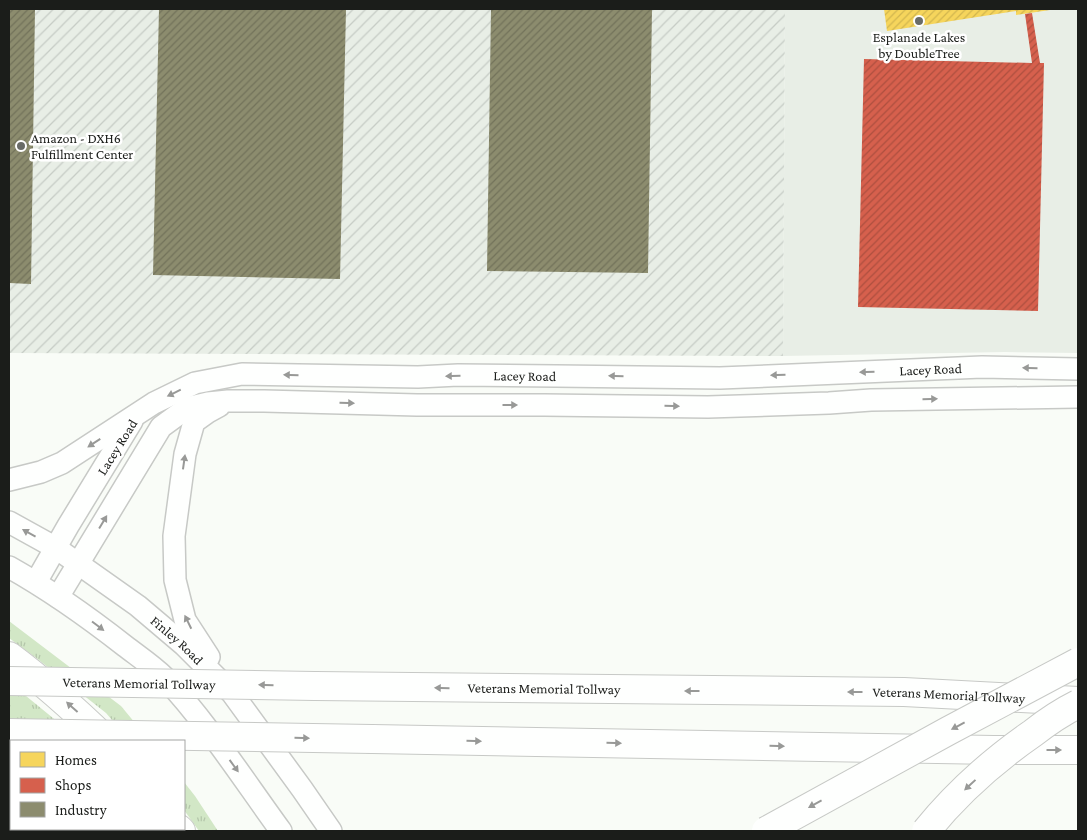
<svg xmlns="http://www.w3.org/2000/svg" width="1087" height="840" viewBox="0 0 1087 840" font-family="'Crimson Pro',serif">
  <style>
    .built { fill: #e8eee6 }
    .industrial { fill: url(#industrial-furrows) }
    .grass { fill: url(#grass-tufts) }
    .homes { fill: url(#homes-hatch) }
    .shops { fill: url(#shops-hatch) }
    .industry { fill: url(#industry-hatch) }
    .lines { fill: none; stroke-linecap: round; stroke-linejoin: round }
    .secondary-casing { stroke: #c7c9c6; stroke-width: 24 }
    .highway-casing { stroke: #c7c9c6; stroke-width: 30 }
    .secondary { stroke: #fefffe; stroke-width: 21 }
    .highway { stroke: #fefffe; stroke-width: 28 }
    .highway-bridge-casing { stroke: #c7c9c6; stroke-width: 30; stroke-linecap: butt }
    .highway-bridge { stroke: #fefffe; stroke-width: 28 }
    .oneway { fill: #989997 }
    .poi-dot { fill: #696b67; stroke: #fff; stroke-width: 2 }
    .labels { text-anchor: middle; stroke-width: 5; stroke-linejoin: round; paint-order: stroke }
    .poi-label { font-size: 14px; fill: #1b1d1a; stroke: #fff }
    .street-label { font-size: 14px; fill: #1b1d1a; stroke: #fff }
  </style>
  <defs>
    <pattern id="industrial-furrows" width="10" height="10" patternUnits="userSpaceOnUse" patternTransform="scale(1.25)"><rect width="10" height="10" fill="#e8eee6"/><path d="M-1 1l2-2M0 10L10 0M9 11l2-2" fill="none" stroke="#c6ccc5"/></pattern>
    <pattern id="grass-tufts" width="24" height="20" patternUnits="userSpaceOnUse" patternTransform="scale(1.25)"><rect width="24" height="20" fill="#d2e7c6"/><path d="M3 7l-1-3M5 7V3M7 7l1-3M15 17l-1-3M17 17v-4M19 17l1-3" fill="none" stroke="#b4c6aa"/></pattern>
    <pattern id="homes-hatch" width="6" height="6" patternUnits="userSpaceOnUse" patternTransform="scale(1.25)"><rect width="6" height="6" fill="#f6d55c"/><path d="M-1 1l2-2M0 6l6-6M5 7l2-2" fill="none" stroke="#d2b64f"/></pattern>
    <pattern id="shops-hatch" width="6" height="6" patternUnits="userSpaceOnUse" patternTransform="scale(1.25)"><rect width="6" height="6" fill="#d6604d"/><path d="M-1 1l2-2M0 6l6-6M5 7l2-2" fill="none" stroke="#ad4f3f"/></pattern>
    <pattern id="industry-hatch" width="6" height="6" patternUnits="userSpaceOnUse" patternTransform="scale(1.25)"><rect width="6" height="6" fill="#8c8c6e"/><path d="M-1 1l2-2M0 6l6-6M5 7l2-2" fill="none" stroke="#72725a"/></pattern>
  </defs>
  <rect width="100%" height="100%" fill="#f9fcf7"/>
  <polygon class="built" points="785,9 1078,9 1078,353 1005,352 783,356"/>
  <polygon class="industrial" points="9,9 785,9 783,356 9,353"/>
  <g class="grass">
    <polygon points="9,621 121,706 150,741 130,741 106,713 35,657 9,638"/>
    <polygon points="9,682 81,741 11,741 11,755 9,753"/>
    <polygon points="9,762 11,762 11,829 160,829 162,831 9,831"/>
    <polygon points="184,782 195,796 218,831 199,831 184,810"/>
  </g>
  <polygon class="homes" points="884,9 1050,9 1050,10 1016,15 1016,11 887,31"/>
  <polygon class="shops" points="1032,13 1040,63 1044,63 1038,311 858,307 864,59 1032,63 1025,14"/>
  <g class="industry">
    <polygon points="9,9 35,9 31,284 9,283"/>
    <polygon points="159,9 346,9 340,279 153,275"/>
    <polygon points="491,9 652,9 648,273 487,271"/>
  </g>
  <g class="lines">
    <defs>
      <g id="secondary">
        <path id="s1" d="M9,480L41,472L62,463L154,403L195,383L242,374L418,377L458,375L556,376L720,378L982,367L1078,369"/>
        <path id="s2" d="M9,522L56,548L138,606L184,645L232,693L302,789L331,831"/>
        <path d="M9,567C50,590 88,617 125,646C138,656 153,666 164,677C208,724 243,779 281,831"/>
        <polyline points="36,582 68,526 132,421"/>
        <polyline points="58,597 161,427 187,408 208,403 228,401 264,401 417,405 544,405 708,407 829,403 871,400 1078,397"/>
        <polyline points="209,657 185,620 175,580 174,536 185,454 194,422 208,412 219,406"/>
      </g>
      <g id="highway">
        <path d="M9,656C44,682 76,711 107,741"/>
        <path id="s3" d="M315,686L904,692L1078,701"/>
        <polyline points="372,739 994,750 1078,750"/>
        <polyline points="179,829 181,831"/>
      </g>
    </defs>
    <use href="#secondary" class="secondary-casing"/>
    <use href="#highway" class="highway-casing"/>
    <use href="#secondary" class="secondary"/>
    <use href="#highway" class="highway"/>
    <defs>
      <g id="highway-bridge">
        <path id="s4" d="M9,681L315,686"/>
        <polyline points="9,733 372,739"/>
        <polyline points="766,831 948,731 1078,662"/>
        <path d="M926,831C956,794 994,760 1033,733C1047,722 1062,712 1078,704"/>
      </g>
    </defs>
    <use href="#highway-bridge" class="highway-bridge-casing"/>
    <use href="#highway-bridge" class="highway-bridge"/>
  </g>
  <defs><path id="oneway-solid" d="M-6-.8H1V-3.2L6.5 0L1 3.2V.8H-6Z" transform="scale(1.25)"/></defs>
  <g class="oneway">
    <use href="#oneway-solid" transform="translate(1030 368) rotate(-179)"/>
    <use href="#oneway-solid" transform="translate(867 372) rotate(178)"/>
    <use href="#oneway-solid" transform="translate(291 375) rotate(-179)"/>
    <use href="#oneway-solid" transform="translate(778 375) rotate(178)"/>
    <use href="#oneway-solid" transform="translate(453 376) rotate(179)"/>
    <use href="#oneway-solid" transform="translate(616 376) rotate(-179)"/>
    <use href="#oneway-solid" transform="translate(174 393) rotate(154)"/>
    <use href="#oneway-solid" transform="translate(930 399) rotate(-1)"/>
    <use href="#oneway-solid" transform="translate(347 403) rotate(1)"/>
    <use href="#oneway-solid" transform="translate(510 405)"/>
    <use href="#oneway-solid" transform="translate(672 406) rotate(1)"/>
    <use href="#oneway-solid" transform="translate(94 443) rotate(147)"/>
    <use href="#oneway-solid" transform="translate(184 462) rotate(-82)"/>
    <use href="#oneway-solid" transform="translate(103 522) rotate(-59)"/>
    <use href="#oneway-solid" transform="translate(29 533) rotate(-151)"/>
    <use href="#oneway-solid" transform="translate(188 622) rotate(-116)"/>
    <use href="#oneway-solid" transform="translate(98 626) rotate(37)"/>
    <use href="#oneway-solid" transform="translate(266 685) rotate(-179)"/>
    <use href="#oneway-solid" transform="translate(442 688) rotate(-179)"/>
    <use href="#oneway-solid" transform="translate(692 691) rotate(-180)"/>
    <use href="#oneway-solid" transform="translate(855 692) rotate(-180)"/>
    <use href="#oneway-solid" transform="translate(72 707) rotate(-138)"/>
    <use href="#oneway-solid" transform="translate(958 726) rotate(152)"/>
    <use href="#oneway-solid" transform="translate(302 738) rotate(1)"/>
    <use href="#oneway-solid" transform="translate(474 741) rotate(1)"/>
    <use href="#oneway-solid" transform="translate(614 743) rotate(1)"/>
    <use href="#oneway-solid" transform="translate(777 746) rotate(1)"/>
    <use href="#oneway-solid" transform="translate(1054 750)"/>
    <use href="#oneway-solid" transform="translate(234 766) rotate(54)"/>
    <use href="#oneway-solid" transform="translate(970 785) rotate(137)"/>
    <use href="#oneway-solid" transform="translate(815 804) rotate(151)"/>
  </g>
  <g class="poi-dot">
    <circle cx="919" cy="21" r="5"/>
    <circle cx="21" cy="146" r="5"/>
  </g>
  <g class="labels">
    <g class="poi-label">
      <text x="919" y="42">Esplanade Lakes<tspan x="919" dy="16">by DoubleTree</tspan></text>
      <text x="31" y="143" text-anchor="start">Amazon - DXH6<tspan x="31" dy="16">Fulfillment Center</tspan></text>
    </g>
    <g class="street-label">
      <text dy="5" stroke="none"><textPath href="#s1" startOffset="948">Lacey Road</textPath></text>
      <text dy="5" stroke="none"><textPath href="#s1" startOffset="542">Lacey Road</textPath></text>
      <text transform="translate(117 447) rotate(-58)" y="5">Lacey Road</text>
      <text dy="5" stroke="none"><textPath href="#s2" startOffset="206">Finley Road</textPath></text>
      <text dy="5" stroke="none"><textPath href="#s4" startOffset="130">Veterans Memorial Tollway</textPath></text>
      <text dy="5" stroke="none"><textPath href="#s3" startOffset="229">Veterans Memorial Tollway</textPath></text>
      <text dy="5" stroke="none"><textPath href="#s3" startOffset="634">Veterans Memorial Tollway</textPath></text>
    </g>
  </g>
  <rect width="1087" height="840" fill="none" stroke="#1b1d1a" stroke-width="20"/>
  <rect x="10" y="740" width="175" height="90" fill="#ffffff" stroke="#a4a5a3"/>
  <rect x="20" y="752" width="25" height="15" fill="#f6d55c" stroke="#a4a5a3"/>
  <text x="55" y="765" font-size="15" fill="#1b1d1a">Homes</text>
  <rect x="20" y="778" width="25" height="15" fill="#d6604d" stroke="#a4a5a3"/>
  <text x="55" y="790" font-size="15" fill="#1b1d1a">Shops</text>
  <rect x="20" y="802" width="25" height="15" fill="#8c8c6e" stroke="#a4a5a3"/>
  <text x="55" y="815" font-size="15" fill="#1b1d1a">Industry</text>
</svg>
